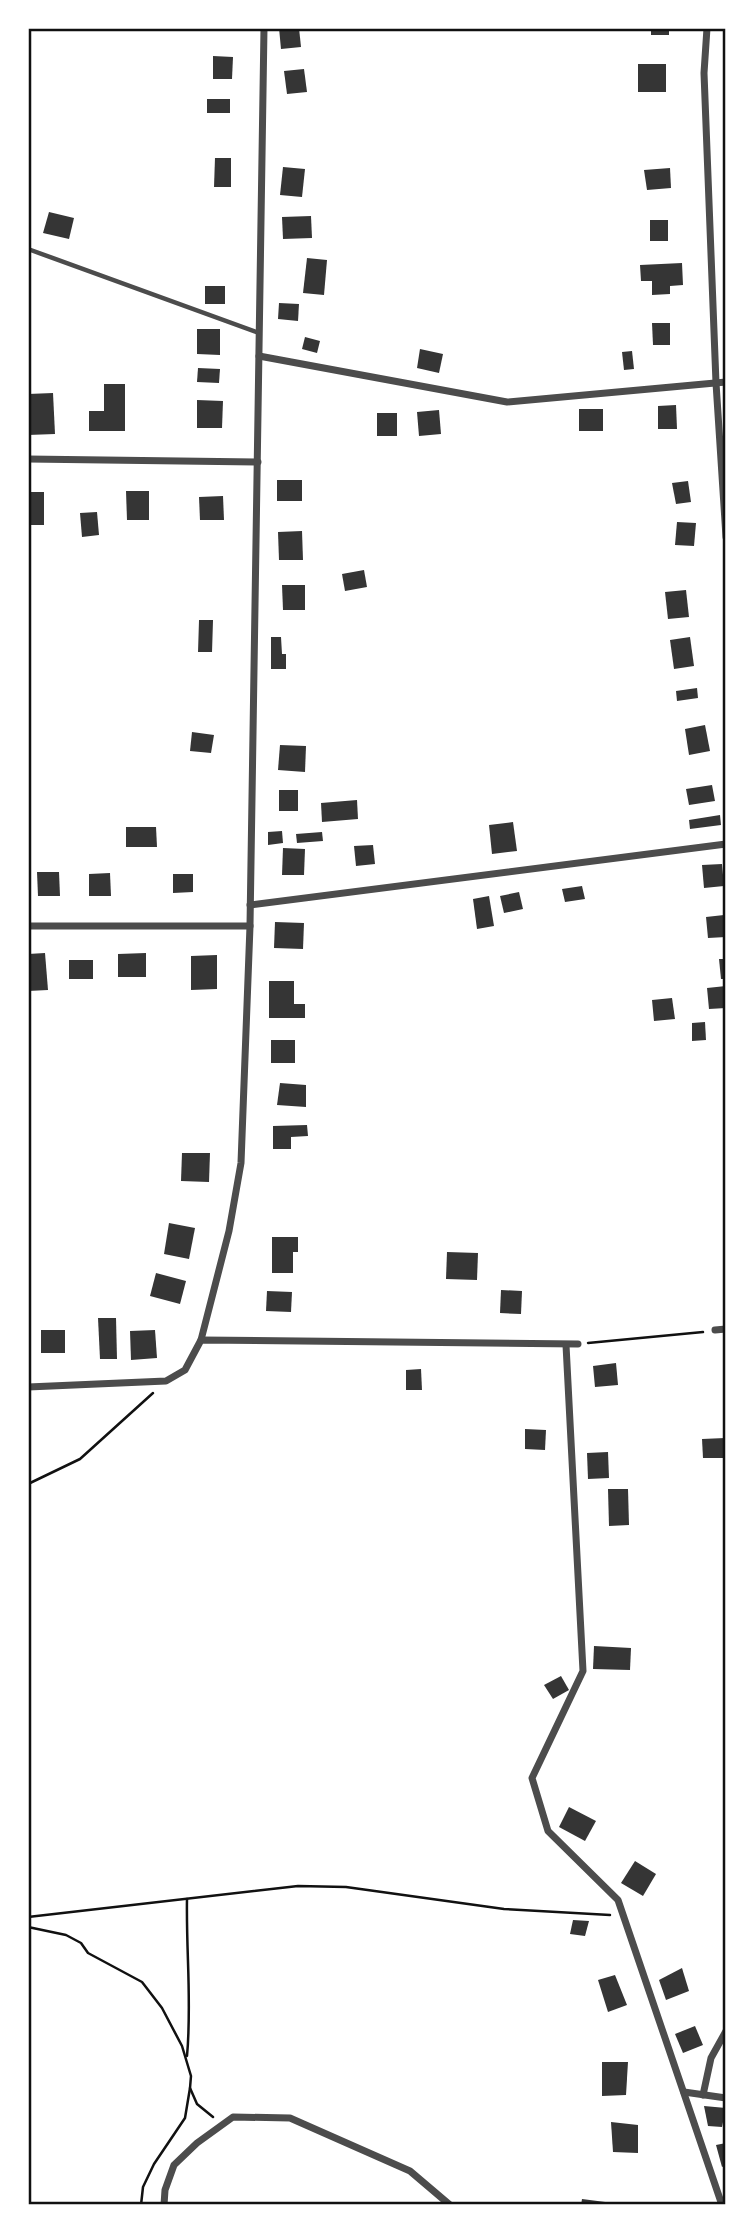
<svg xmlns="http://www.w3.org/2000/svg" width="754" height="2233" viewBox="0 0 754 2233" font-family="Arial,sans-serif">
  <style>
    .building { fill: #353535 }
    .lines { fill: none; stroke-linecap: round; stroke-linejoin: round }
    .path { stroke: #111; stroke-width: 2.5 }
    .service { stroke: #4c4c4c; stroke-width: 4.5 }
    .minor { stroke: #4c4c4c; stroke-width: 7 }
    .neatline { fill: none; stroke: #111; stroke-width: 2.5 }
  </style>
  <rect width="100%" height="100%" fill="#fff"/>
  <g class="building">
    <polygon points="279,28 299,28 301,47 281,49"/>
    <rect x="651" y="28" width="18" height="7"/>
    <polygon points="213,56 233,57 232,79 213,79"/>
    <rect x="638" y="64" width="28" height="28"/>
    <polygon points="304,69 307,92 287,94 284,71"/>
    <rect x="207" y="99" width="23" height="14"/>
    <polygon points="215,158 231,158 231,187 214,187"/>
    <polygon points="283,167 305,169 302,197 280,195"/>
    <polygon points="670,168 671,188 647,190 644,170"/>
    <polygon points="49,212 74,218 69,239 43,233"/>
    <polygon points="311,216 312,238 283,239 282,217"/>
    <rect x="650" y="220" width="18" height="21"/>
    <polygon points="307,258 327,260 324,295 303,293"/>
    <polygon points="682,263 683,285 670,286 670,294 652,295 652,281 641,281 640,265"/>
    <rect x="205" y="286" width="20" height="18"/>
    <polygon points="279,303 299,304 298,321 278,319"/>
    <polygon points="652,323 670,323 670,345 653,345"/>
    <polygon points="197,329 220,329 220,355 197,354"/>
    <polygon points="305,337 320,341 317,353 302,349"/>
    <polygon points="420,349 443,354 439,373 417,368"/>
    <polygon points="632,351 634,369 624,370 622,352"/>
    <polygon points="198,368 220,369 219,383 197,382"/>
    <polygon points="104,384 125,384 125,431 89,431 89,411 104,411"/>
    <polygon points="53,393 55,434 28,435 28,394"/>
    <polygon points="197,400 223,401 222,428 197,428"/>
    <polygon points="676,405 677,429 658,429 658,406"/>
    <rect x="579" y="409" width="24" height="22"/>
    <polygon points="439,410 441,434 419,436 417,412"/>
    <rect x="377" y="413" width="20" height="23"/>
    <rect x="277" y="480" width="25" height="21"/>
    <polygon points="688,481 691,502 676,504 672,483"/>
    <polygon points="126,491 149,491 149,520 127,520"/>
    <rect x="28" y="492" width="16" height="33"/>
    <polygon points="223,496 224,520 200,520 199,497"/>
    <polygon points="97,512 99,535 82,537 80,513"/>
    <polygon points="677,522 696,523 694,546 675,545"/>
    <polygon points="302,531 303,560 279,560 278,532"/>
    <polygon points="364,570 367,587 345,591 342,574"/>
    <polygon points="282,585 305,585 305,610 283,610"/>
    <polygon points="686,590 689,617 668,619 665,592"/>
    <polygon points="199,620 213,620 212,652 198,652"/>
    <polygon points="271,637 281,637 282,654 286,654 286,669 271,669"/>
    <polygon points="690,637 694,666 674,669 670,640"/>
    <polygon points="697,688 698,698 677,701 676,691"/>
    <polygon points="705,725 710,751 689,755 685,729"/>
    <polygon points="192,732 214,735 211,753 190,751"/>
    <polygon points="280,745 306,746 305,772 278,770"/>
    <polygon points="712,785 715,801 689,805 686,789"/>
    <rect x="279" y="790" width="19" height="21"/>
    <polygon points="357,800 358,819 322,822 321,803"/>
    <polygon points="720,815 721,825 690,829 689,820"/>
    <polygon points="513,822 517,851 492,854 489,825"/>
    <polygon points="126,827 156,827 157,847 126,847"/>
    <polygon points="282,831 283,843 268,845 268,832"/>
    <polygon points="322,832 323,841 297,843 296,834"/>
    <polygon points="373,845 375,864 356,866 354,846"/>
    <polygon points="283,848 305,849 304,875 282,875"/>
    <polygon points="722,864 724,886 704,888 702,865"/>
    <polygon points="37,872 59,872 60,896 38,896"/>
    <polygon points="110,873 111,896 89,896 89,874"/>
    <polygon points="173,874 193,874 193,892 173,893"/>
    <polygon points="582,886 585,899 565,902 562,889"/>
    <polygon points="519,892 523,909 504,913 500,896"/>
    <polygon points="489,896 494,926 477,929 473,899"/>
    <polygon points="724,915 726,937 708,938 706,917"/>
    <polygon points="275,922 304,923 303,949 274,948"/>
    <polygon points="45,953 48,990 28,991 28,954"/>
    <polygon points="146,953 146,977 118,977 118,954"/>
    <polygon points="217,955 217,989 191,990 191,956"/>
    <polygon points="719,959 726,959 726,979 721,979"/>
    <rect x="69" y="960" width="24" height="19"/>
    <polygon points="269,981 294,981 294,1004 305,1004 305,1018 269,1018"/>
    <polygon points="726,986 726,1008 709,1009 707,988"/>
    <polygon points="672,998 675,1019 654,1021 652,1000"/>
    <polygon points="705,1022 706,1040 692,1041 692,1023"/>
    <rect x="271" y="1040" width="24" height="23"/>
    <polygon points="280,1083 306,1085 306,1107 277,1105"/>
    <polygon points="307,1125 308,1136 291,1137 291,1149 273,1149 273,1126"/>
    <polygon points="182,1153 210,1153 209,1182 181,1181"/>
    <polygon points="169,1223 195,1228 189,1259 164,1254"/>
    <polygon points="272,1237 298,1237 298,1252 293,1252 293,1273 272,1273"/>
    <polygon points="447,1252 478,1253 477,1280 446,1279"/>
    <polygon points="156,1273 186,1281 180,1304 150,1296"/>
    <polygon points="501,1290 522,1291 521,1314 500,1313"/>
    <polygon points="267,1291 292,1292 291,1312 266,1311"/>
    <polygon points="98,1318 116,1318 117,1359 100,1359"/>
    <rect x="41" y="1330" width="24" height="23"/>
    <polygon points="155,1330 157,1358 131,1360 130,1331"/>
    <polygon points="616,1363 618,1385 595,1387 593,1366"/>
    <polygon points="421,1369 422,1390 406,1390 406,1370"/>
    <polygon points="525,1429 546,1430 545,1450 525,1449"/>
    <polygon points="725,1438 725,1458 703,1458 702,1439"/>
    <polygon points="608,1452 609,1478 588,1479 587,1453"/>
    <polygon points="608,1489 628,1489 629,1525 609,1526"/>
    <polygon points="594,1646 631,1648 630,1670 593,1669"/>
    <polygon points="561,1676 569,1690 553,1699 544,1685"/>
    <polygon points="569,1807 596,1821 585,1841 559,1827"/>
    <polygon points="635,1861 656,1874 643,1896 621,1883"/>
    <polygon points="573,1920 589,1921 585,1936 570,1934"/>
    <polygon points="682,1968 689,1991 666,2000 659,1980"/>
    <polygon points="615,1975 627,2005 608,2012 598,1980"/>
    <polygon points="695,2026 703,2045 683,2053 675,2034"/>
    <polygon points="602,2062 628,2062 626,2095 602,2096"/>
    <polygon points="704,2106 726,2108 722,2127 708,2126"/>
    <polygon points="611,2122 638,2125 638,2153 613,2152"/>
    <polygon points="726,2143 726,2165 722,2167 716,2145"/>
    <polygon points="582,2199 613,2203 613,2205 581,2205"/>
  </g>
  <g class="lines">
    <g class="path">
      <polyline points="588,1343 703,1332"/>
      <polyline points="28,1484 80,1459 153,1393"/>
      <path d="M187,1899C186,1951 192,2004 187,2056"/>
      <polyline points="28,1917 298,1886 346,1887 504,1909 610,1915"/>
      <polyline points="28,1927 66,1935 81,1943 88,1953 142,1982 162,2008 182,2046 191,2076 190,2088 197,2104 213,2117"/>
      <polyline points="141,2205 143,2187 154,2164 185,2118 190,2088"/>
    </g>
    <polyline class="service" points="28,249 259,333"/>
    <g class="minor">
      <polyline points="707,28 704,73 716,383 726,537"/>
      <polyline points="259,356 507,402 726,382"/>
      <polyline points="28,459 258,462"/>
      <polyline points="250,905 726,844"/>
      <polyline points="28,926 250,926"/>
      <polyline points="715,1330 726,1329"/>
      <polyline points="201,1340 229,1231 241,1163 250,926 264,28"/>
      <polyline points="566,1345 583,1671 532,1778 548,1831 618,1900 722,2205"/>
      <polyline points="28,1387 166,1381 185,1370 201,1340 578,1344"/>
      <polyline points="684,2092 726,2098"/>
      <polyline points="703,2095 711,2058 726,2031"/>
      <polyline points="164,2205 165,2190 174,2165 197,2143 233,2117 290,2118 410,2171 450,2205"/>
    </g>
  </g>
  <rect width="754" height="2233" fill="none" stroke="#ffffff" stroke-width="60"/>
  <rect x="30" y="30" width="694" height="2173" class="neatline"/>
</svg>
